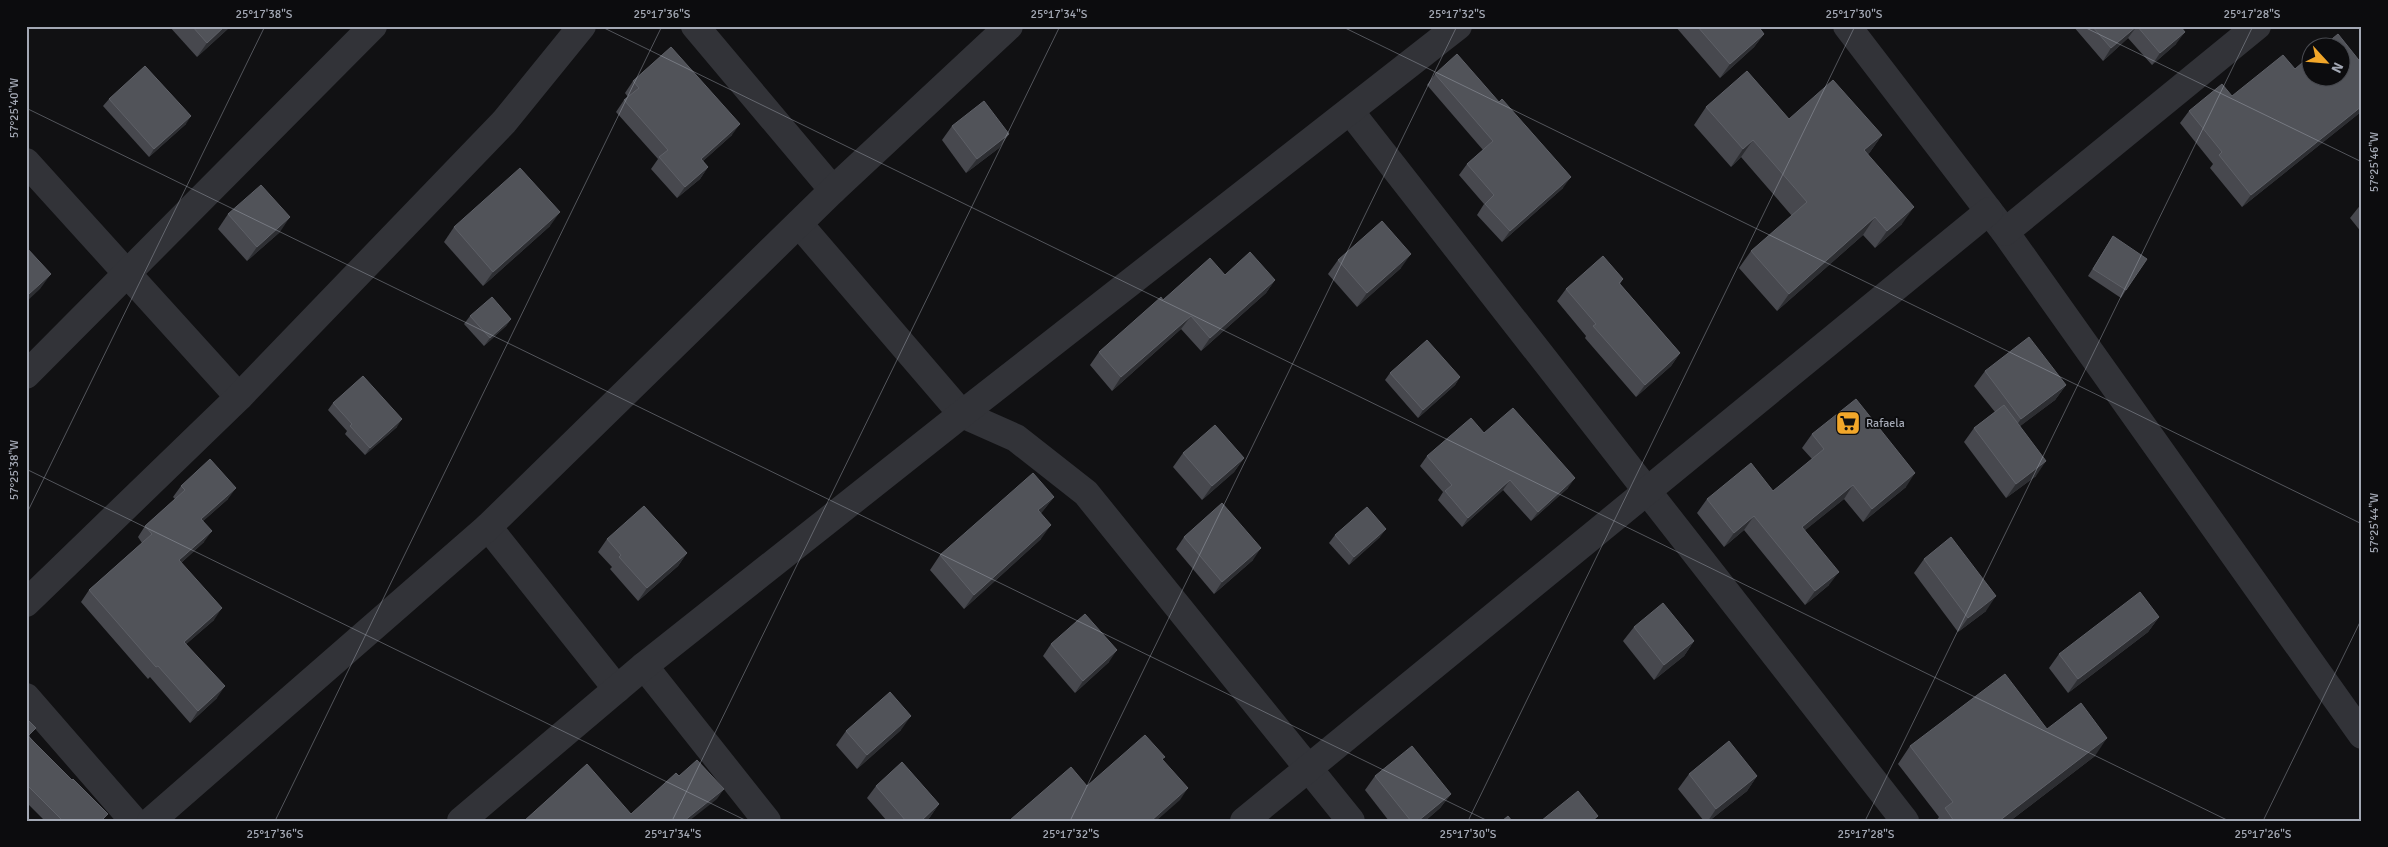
<svg xmlns="http://www.w3.org/2000/svg" width="2388" height="847" viewBox="0 0 2388 847" font-family="Signika,sans-serif">
  <style>
    .lines { fill: none; stroke-linecap: round; stroke-linejoin: round }
    .minor { stroke: #323338; stroke-width: 28 }
    .wall { fill: #47484e }
    .shaded-wall { fill: #2d2e32 }
    .building { fill: #515359; stroke: #5e6067 }
    .ticks { fill: none; stroke: #a3a8b4; stroke-width: 1; stroke-opacity: 0.45 }
    .labels { text-anchor: middle; stroke-width: 4; stroke-linejoin: round; paint-order: stroke }
    .poi-label { font-size: 12px; fill: #a3a8b4; stroke: #0c0c0e; text-anchor: start }
    .neatline { fill: none; stroke: #a3a8b4; stroke-width: 2 }
    .ticks-label { font-size: 12px; text-anchor: middle; fill: #a3a8b4 }
  </style>
  <rect width="100%" height="100%" fill="#111113"/>
  <g class="lines">
    <g class="minor">
      <polyline points="695,26 833,190"/>
      <polyline points="1847,26 2005,232 2362,735"/>
      <polyline points="1350,111 1905,821"/>
      <polyline points="26,162 239,397"/>
      <polyline points="799,224 962,414 1016,438 1086,493 1351,821"/>
      <polyline points="2005,232 2257,26"/>
      <polyline points="26,375 373,26"/>
      <polyline points="488,527 617,689"/>
      <polyline points="26,603 239,397 504,122 582,26"/>
      <polyline points="644,666 767,821"/>
      <polyline points="26,697 134,821"/>
      <polyline points="151,821 488,527 833,190 1009,26"/>
      <polyline points="461,821 644,666 962,414 1458,26"/>
      <polyline points="1244,821 1989,211"/>
    </g>
  </g>
  <g class="wall">
    <polygon points="169,26 231,26 197,57"/>
    <polygon points="1675,26 1758,26 1764,34 1754,47 1720,78"/>
    <polygon points="2073,26 2180,26 2176,44 2152,65 2128,38 2103,61"/>
    <polygon points="2362,64 2362,111 2242,207 2210,168 2213,164 2180,123 2189,111 2232,96 2295,69"/>
    <polygon points="1435,74 1563,188 1502,242 1477,215 1484,204 1459,175 1467,164 1483,150 1427,85"/>
    <polygon points="633,81 732,135 703,161 708,167 700,179 677,198 651,169 658,159 616,112 624,100 628,97 625,93"/>
    <polygon points="109,99 186,124 149,157 103,106"/>
    <polygon points="1706,107 1789,119 1882,135 1870,152 1868,154 1902,224 1875,248 1863,235 1777,311 1739,268 1751,251 1792,216 1741,157 1731,167 1694,125"/>
    <polygon points="952,126 1009,134 999,148 966,173 942,140"/>
    <polygon points="2362,203 2362,233 2350,218"/>
    <polygon points="228,214 280,232 247,261 218,229"/>
    <polygon points="550,226 483,286 444,242 454,227"/>
    <polygon points="2113,236 2126,290 2121,298 2088,276"/>
    <polygon points="1338,260 1401,268 1357,307 1328,274"/>
    <polygon points="1225,275 1275,280 1266,293 1201,351 1181,329 1112,391 1090,365 1099,352 1163,300"/>
    <polygon points="1623,279 1620,284 1680,353 1671,366 1636,397 1585,338 1586,336 1557,301 1566,289"/>
    <polygon points="470,316 511,319 506,326 484,346 464,324"/>
    <polygon points="1985,371 2066,385 2055,400 2020,426 2036,476 2006,498 1964,442 1974,428 1995,412 1974,386"/>
    <polygon points="1390,373 1460,377 1455,385 1418,418 1385,380"/>
    <polygon points="333,403 397,427 365,455 345,434 347,431 328,410"/>
    <polygon points="1484,433 1568,488 1531,521 1503,490 1462,527 1438,500 1443,492 1420,466 1427,456"/>
    <polygon points="1812,434 1906,487 1863,522 1844,499 1805,530 1829,585 1805,605 1744,530 1724,547 1697,513 1707,499 1773,491 1812,459 1802,448"/>
    <polygon points="1183,453 1244,458 1234,472 1202,500 1173,467"/>
    <polygon points="181,486 228,499 203,521 204,542 181,563 214,620 186,644 217,698 190,723 150,677 148,679 81,602 89,590 142,543 138,537 145,526 175,499 173,497"/>
    <polygon points="1054,497 1041,513 1041,539 964,609 930,570 940,555"/>
    <polygon points="1335,535 1380,537 1349,565 1329,543"/>
    <polygon points="1184,537 1253,560 1214,594 1176,549"/>
    <polygon points="607,539 687,553 678,566 638,601 610,569 612,567 598,552"/>
    <polygon points="1924,559 1986,611 1958,632 1914,573"/>
    <polygon points="2159,617 2148,632 2068,693 2049,668 2059,654"/>
    <polygon points="1634,627 1694,641 1684,656 1654,680 1623,641"/>
    <polygon points="1051,644 1109,662 1075,693 1043,656"/>
    <polygon points="26,718 30,737 103,821 45,821 26,802"/>
    <polygon points="2047,729 2095,756 2010,821 1936,821 1939,817 1898,764 1910,746"/>
    <polygon points="901,730 857,769 836,745 846,731"/>
    <polygon points="1689,774 1757,776 1747,791 1709,821 1704,821 1678,789"/>
    <polygon points="1375,776 1451,794 1440,808 1425,821 1389,821 1365,790"/>
    <polygon points="876,786 939,804 930,817 926,821 887,821 867,798"/>
  </g>
  <g class="shaded-wall">
    <polygon points="225,26 231,26 197,57 207,43"/>
    <polygon points="2137,26 2128,38 2103,61 2111,48"/>
    <polygon points="2185,32 2176,44 2152,65 2160,53"/>
    <polygon points="1764,34 1754,47 1720,78 1730,64"/>
    <polygon points="2362,106 2362,111 2242,207 2251,195"/>
    <polygon points="191,116 186,124 149,157 154,149"/>
    <polygon points="740,124 732,135 693,170 701,159"/>
    <polygon points="1009,134 999,148 966,173 977,159"/>
    <polygon points="1882,135 1870,152 1853,167 1864,150"/>
    <polygon points="1753,140 1741,157 1731,167 1743,149"/>
    <polygon points="708,167 700,179 677,198 685,187"/>
    <polygon points="1571,177 1563,188 1502,242 1510,231"/>
    <polygon points="1914,207 1902,224 1875,248 1887,231"/>
    <polygon points="560,212 550,226 483,286 493,272"/>
    <polygon points="290,217 280,232 247,261 257,247"/>
    <polygon points="1875,217 1863,235 1777,311 1789,294"/>
    <polygon points="1411,254 1401,268 1357,307 1367,293"/>
    <polygon points="51,274 40,289 26,302 26,298 29,294"/>
    <polygon points="1275,280 1266,293 1201,351 1210,338"/>
    <polygon points="1191,316 1181,329 1112,391 1121,377"/>
    <polygon points="511,319 506,326 484,346 490,338"/>
    <polygon points="1680,353 1671,366 1636,397 1645,385"/>
    <polygon points="1460,377 1455,385 1418,418 1423,410"/>
    <polygon points="2066,385 2055,400 2011,433 2021,419"/>
    <polygon points="402,419 397,427 365,455 370,448"/>
    <polygon points="1244,458 1234,472 1202,500 1212,486"/>
    <polygon points="2046,461 2036,476 2006,498 2016,484"/>
    <polygon points="1915,473 1906,487 1863,522 1872,509"/>
    <polygon points="1575,478 1568,488 1531,521 1538,512"/>
    <polygon points="1510,480 1503,490 1462,527 1468,518"/>
    <polygon points="1853,485 1844,499 1793,540 1802,527"/>
    <polygon points="236,488 228,499 193,530 201,519"/>
    <polygon points="1054,497 1043,511 1028,525 1038,510"/>
    <polygon points="1754,516 1744,530 1724,547 1734,533"/>
    <polygon points="1051,525 1041,539 964,609 974,595"/>
    <polygon points="1386,529 1380,537 1349,565 1354,557"/>
    <polygon points="212,531 204,542 171,572 179,560"/>
    <polygon points="1261,548 1253,560 1214,594 1222,582"/>
    <polygon points="687,553 678,566 638,601 647,588"/>
    <polygon points="1839,572 1829,585 1805,605 1815,591"/>
    <polygon points="1996,596 1986,611 1958,632 1968,618"/>
    <polygon points="222,608 214,620 176,653 184,642"/>
    <polygon points="2159,617 2148,632 2068,693 2078,679"/>
    <polygon points="1694,641 1684,656 1654,680 1664,665"/>
    <polygon points="1117,650 1109,662 1075,693 1083,681"/>
    <polygon points="225,686 217,698 190,723 198,711"/>
    <polygon points="911,716 901,730 857,769 867,755"/>
    <polygon points="2107,738 2095,756 2010,821 1999,821"/>
    <polygon points="1757,776 1747,791 1709,821 1708,821 1716,809"/>
    <polygon points="1188,788 1180,800 1156,821 1151,821"/>
    <polygon points="724,789 717,799 689,821 684,821"/>
    <polygon points="1451,794 1440,808 1425,821 1418,821"/>
    <polygon points="939,804 930,817 926,821 921,821"/>
  </g>
  <g class="building">
    <polygon points="192,26 225,26 207,43"/>
    <polygon points="1697,26 1758,26 1764,34 1730,64"/>
    <polygon points="2092,26 2137,26 2111,48"/>
    <polygon points="2137,26 2180,26 2185,32 2160,53"/>
    <polygon points="2338,34 2362,64 2362,106 2251,195 2219,155 2222,152 2189,111 2222,84 2232,96 2283,55 2295,69 2310,56 2310,78 2340,78 2340,48 2321,48"/>
    <polygon points="671,47 740,124 701,159 708,167 685,187 659,157 668,150 624,100 639,88 633,81"/>
    <polygon points="1457,54 1499,102 1502,99 1571,177 1510,231 1485,204 1494,195 1467,164 1493,141 1435,74"/>
    <polygon points="145,66 191,116 154,149 109,99"/>
    <polygon points="1747,71 1789,119 1833,80 1882,135 1864,150 1914,207 1887,231 1875,217 1789,294 1751,251 1807,202 1753,140 1743,149 1706,107"/>
    <polygon points="984,101 1009,134 977,159 952,126"/>
    <polygon points="520,168 560,212 493,272 454,227"/>
    <polygon points="261,185 290,217 257,247 228,214"/>
    <polygon points="1382,221 1411,254 1367,293 1338,260"/>
    <polygon points="2113,236 2147,259 2126,290 2093,269"/>
    <polygon points="26,247 51,274 29,294 26,291"/>
    <polygon points="1250,252 1275,280 1210,338 1191,316 1121,377 1099,352 1161,297 1163,300 1210,258 1225,275"/>
    <polygon points="1603,256 1623,279 1619,283 1680,353 1645,385 1593,326 1596,324 1566,289"/>
    <polygon points="492,297 511,319 490,338 470,316"/>
    <polygon points="2029,337 2066,385 2021,419 1985,371"/>
    <polygon points="1427,340 1460,377 1423,410 1390,373"/>
    <polygon points="363,376 402,419 370,448 350,426 352,424 333,403"/>
    <polygon points="1856,399 1915,473 1872,509 1853,485 1802,527 1839,572 1815,591 1754,516 1734,533 1707,499 1751,463 1773,491 1824,449 1812,434"/>
    <polygon points="2004,405 2046,461 2016,484 1974,428"/>
    <polygon points="1513,408 1575,478 1538,512 1510,480 1468,518 1445,491 1452,485 1427,456 1471,418 1484,433"/>
    <polygon points="1215,425 1244,458 1212,486 1183,453"/>
    <polygon points="210,459 236,488 201,519 212,531 179,560 222,608 184,642 225,686 198,711 158,666 156,667 89,590 152,534 145,526 185,490 181,486"/>
    <polygon points="1033,473 1054,497 1038,510 1051,525 974,595 940,555"/>
    <polygon points="1222,503 1261,548 1222,582 1184,537"/>
    <polygon points="644,506 687,553 647,588 619,557 621,555 607,539"/>
    <polygon points="1367,507 1386,529 1354,557 1335,535"/>
    <polygon points="1951,537 1996,596 1968,618 1924,559"/>
    <polygon points="2140,592 2159,617 2078,679 2059,654"/>
    <polygon points="1663,603 1694,641 1664,665 1634,627"/>
    <polygon points="1085,614 1117,650 1083,681 1051,644"/>
    <polygon points="2005,674 2047,729 2081,703 2107,738 1999,821 1954,821 1945,808 1953,802 1910,746"/>
    <polygon points="890,692 911,716 867,755 846,731"/>
    <polygon points="26,718 36,728 28,736 72,780 73,779 108,814 101,821 63,821 26,784"/>
    <polygon points="1145,735 1165,757 1162,759 1188,788 1151,821 1011,821 1010,820 1071,767 1087,786"/>
    <polygon points="1729,741 1757,776 1716,809 1689,774"/>
    <polygon points="1412,746 1451,794 1418,821 1411,821 1375,776"/>
    <polygon points="697,760 724,789 684,821 524,821 587,764 631,814 676,773 679,776"/>
    <polygon points="902,762 939,804 921,821 906,821 876,786"/>
    <polygon points="1578,791 1598,816 1592,821 1541,821"/>
    <polygon points="1508,816 1512,821 1502,821"/>
  </g>
  <path class="ticks" d="M600,26L2229,821M1341,26L2362,524M2082,26L2362,162M26,108L1488,821M26,469L747,821M26,515L265,26M275,821L662,26M672,821L1060,26M1070,821L1457,26M1468,821L1855,26M1865,821L2253,26M2263,821L2362,618"/>
  <defs>
    <symbol id="supermarket-square" viewBox="-11 -11 22 22"><rect x="-9" y="-9" width="18" height="18" rx="4" fill="#f2a72a" stroke="#0c0c0e"/><path d="M-6-5.5h2.5l.6 2H6L4.5 2H-2.5L-4.4-4H-6ZM-1.5 3.2a1.3 1.3 0 1 0 .1 0ZM3 3.2a1.3 1.3 0 1 0 .1 0Z" fill="#111"/></symbol>
  </defs>
  <g fill-rule="evenodd">
    <use href="#supermarket-square" x="1834" y="409" width="28" height="28"/>
  </g>
  <g class="labels">
    <g class="poi-label">
      <text x="1866" y="427">Rafaela</text>
    </g>
  </g>
  <rect width="2388" height="847" fill="none" stroke="#0c0c0e" stroke-width="55"/>
  <g transform="translate(2326 62) rotate(116)"><circle r="24" fill="#0c0c0e" stroke="#484a50"/>
  <path d="M0-4L9 19L0 12L-9 19Z" fill="#f2a72a"/>
  <text y="-8" font-size="14" font-weight="bold" text-anchor="middle" fill="#a3a8b4">N</text>
  </g>
  <rect x="28" y="28" width="2332" height="792" class="neatline"/>
  <g class="ticks-label">
    <text x="264" y="18">25°17'38"S</text>
    <text x="662" y="18">25°17'36"S</text>
    <text x="1059" y="18">25°17'34"S</text>
    <text x="1457" y="18">25°17'32"S</text>
    <text x="1854" y="18">25°17'30"S</text>
    <text x="2252" y="18">25°17'28"S</text>
    <text transform="translate(14 108) rotate(-90)" y="4">57°25'40"W</text>
    <text transform="translate(2374 162) rotate(-90)" y="4">57°25'46"W</text>
    <text transform="translate(14 470) rotate(-90)" y="4">57°25'38"W</text>
    <text transform="translate(2374 523) rotate(-90)" y="4">57°25'44"W</text>
    <text x="275" y="838">25°17'36"S</text>
    <text x="673" y="838">25°17'34"S</text>
    <text x="1071" y="838">25°17'32"S</text>
    <text x="1468" y="838">25°17'30"S</text>
    <text x="1866" y="838">25°17'28"S</text>
    <text x="2263" y="838">25°17'26"S</text>
  </g>
</svg>
